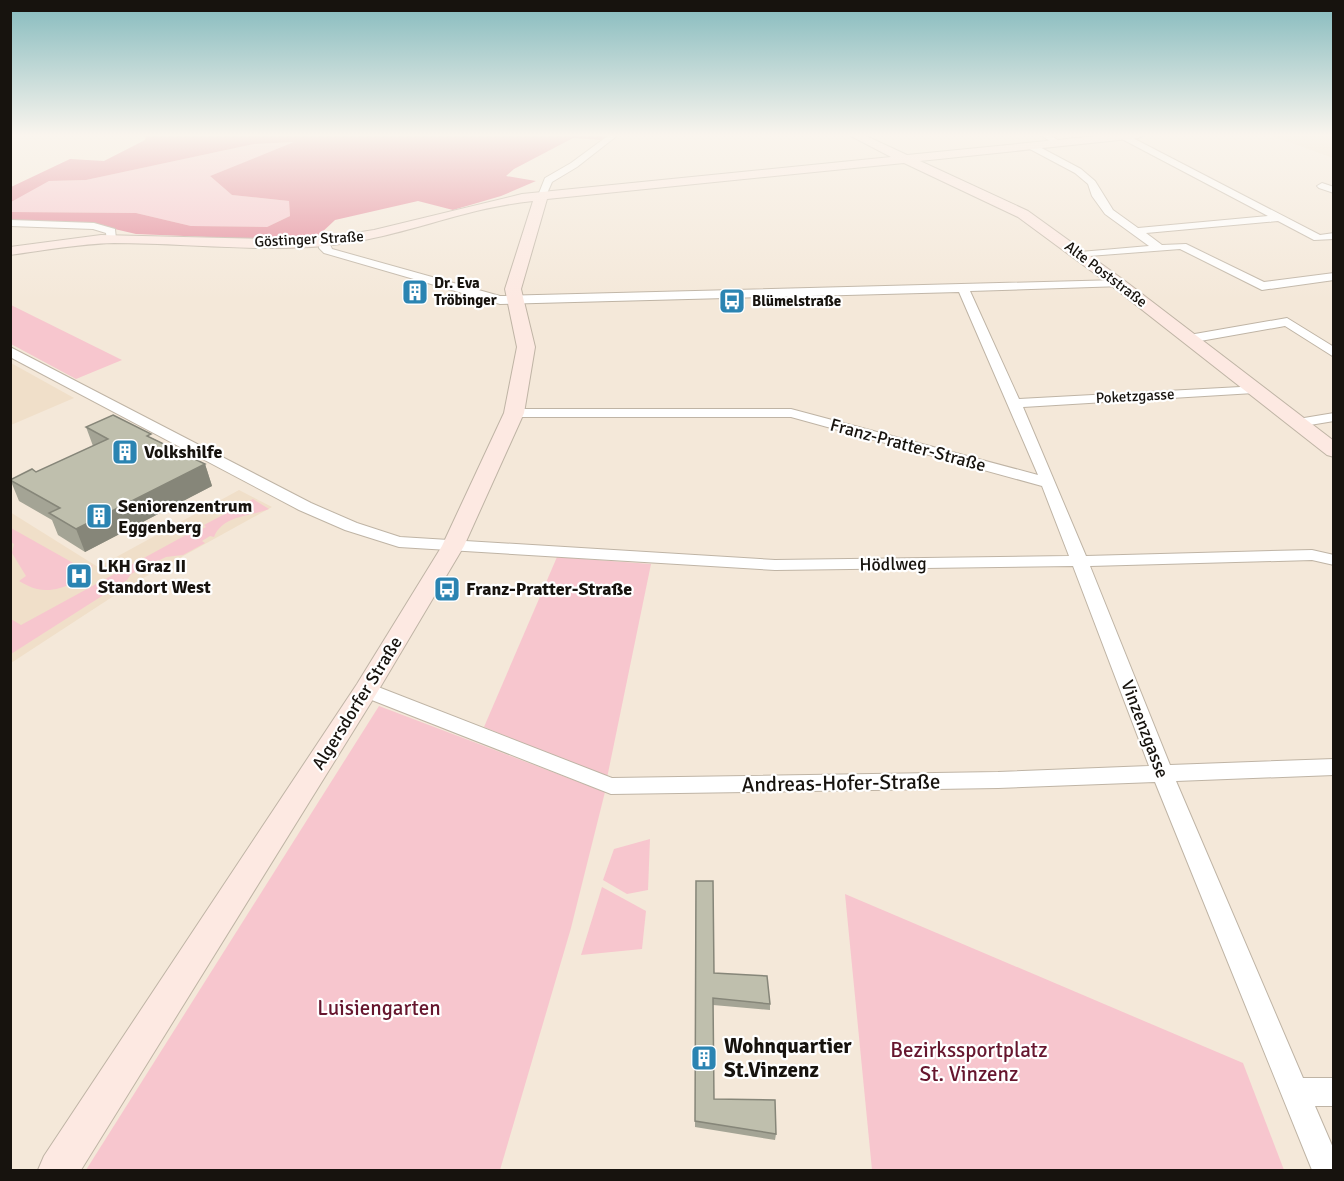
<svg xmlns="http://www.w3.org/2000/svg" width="1344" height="1181" viewBox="0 0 1344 1181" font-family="Signika,sans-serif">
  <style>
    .built { fill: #f0dfc9 }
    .green { fill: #f7c6ce }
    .forest { fill: #e4899a }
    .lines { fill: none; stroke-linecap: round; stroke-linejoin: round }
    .street-casing { stroke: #bfb4a5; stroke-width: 2 }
    .secondary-casing { stroke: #bfb4a5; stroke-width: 2 }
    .street { fill: #fff; fill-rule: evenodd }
    .secondary { fill: #fde9e2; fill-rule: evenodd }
    .wall { fill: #a4a495 }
    .shaded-wall { fill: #868679 }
    .building { fill: #bfbfad; stroke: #868679; stroke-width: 1.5 }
    .labels { text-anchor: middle; stroke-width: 4.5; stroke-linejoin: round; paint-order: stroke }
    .far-street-label { font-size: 15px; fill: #17130e; stroke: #fff }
    .far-poi-label { font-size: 15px; font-weight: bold; fill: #17130e; stroke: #fff; text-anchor: start }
    .street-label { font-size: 18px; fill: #17130e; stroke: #fff }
    .poi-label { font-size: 18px; font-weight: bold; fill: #17130e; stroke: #fff; text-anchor: start }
    .near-street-label { font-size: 21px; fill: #17130e; stroke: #fff }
    .near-park-label { font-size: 21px; fill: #66162e; stroke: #fff }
    .near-poi-label { font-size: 21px; font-weight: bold; fill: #17130e; stroke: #fff; text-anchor: start }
  </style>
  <rect width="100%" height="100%" fill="#f4e8d9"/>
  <g class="built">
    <polygon points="1269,135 1333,135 1333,158"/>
    <polygon points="11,363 74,398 11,425"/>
    <polygon points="239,490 272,507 129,586 11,663 10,512 98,567"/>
  </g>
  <g class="green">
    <polygon points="296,142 210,176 232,195 289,201 290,216 267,227 191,226 136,213 11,212 11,200 49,181 86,180 254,144"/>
    <polygon points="11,305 122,360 76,379 11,344"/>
    <path d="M253,499L269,509C250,517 223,515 214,537L210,536L202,541L205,543L183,555L166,557L131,574L127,580L11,654V619L21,625L197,529L200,530L206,527L204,525Z"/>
    <path d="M11,528L84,569L93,565C83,581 57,594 37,589C31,588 25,584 19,581L26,576L12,553L14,544L11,542Z"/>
    <polygon points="557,557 651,564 607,778 484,727"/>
    <polygon points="379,706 605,792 571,928 500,1170 86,1170"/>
    <polygon points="650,839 648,890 627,894 603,880 614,849"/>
    <polygon points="602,887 646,911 642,949 581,955"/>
    <polygon points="845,894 1243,1063 1284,1170 872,1170"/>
  </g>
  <polygon class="forest" points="146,135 608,135 603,140 573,138 514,169 506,176 536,181 501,196 453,210 418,201 335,220 318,236 281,240 136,234 93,224 11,222 11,212 136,213 191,226 267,227 290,216 289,201 232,195 210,176 294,142 254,144 86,180 49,181 11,202 11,187 70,159 104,161 145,140"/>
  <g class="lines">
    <defs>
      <g id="street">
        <polygon points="609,135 618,135 577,167 552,182 545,198 537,198 545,178 571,163"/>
        <polygon points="1041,135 1050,135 1062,143 1055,145"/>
        <polygon points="1120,135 1127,135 1320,235 1334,233 1334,239 1314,240 1278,221 1146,233 1162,245 1186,244 1264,282 1334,273 1334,280 1262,290 1180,249 1076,257 1076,253 1080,252 1149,246 1105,214 1092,196 1088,184 1075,173 1028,148 1028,144 1034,144 1081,169 1095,181 1113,210 1138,228 1268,216 1120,138"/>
        <polygon points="1322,183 1334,187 1334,193 1319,188 1317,186"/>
        <polygon points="10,220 94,223 115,229 116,239 107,241 106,233 93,229 10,226"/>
        <polygon points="324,239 328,240 332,249 500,296 1119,280 1125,284 1123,286 970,291 1019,399 1259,386 1259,392 1254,393 1023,407 1086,556 1312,550 1334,555 1334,565 1312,560 1090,566 1170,765 1334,759 1334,775 1176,781 1303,1078 1334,1078 1334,1106 1315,1106 1334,1150 1334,1170 1312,1170 1155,782 998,788 611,794 359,695 356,690 359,685 373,685 612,778 998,772 1149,766 1073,566 775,570 399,547 345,530 299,510 10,357 10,347 311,503 357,523 400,537 775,560 1069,556 1042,486 791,417 514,417 507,413 514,409 791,409 1038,475 959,292 500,304 324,253 319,248 319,242"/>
        <polygon points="1287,318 1334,347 1334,357 1285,326 1189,343 1183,339 1189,335"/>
        <polygon points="1334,413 1334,421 1298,427 1291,423 1298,419"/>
      </g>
      <path id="secondary" d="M849,135H864L907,155L1107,135H1144L1138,138L920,161L1028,211L1125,281L1334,441V457L1327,455L1113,287L1018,217L904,163L547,199L521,289L535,347L524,413L464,546L375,696L81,1170H38L44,1156L357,684L442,546L504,413L517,347L505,289L533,201C462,208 396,240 324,246C254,252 184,243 114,243C79,244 45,250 10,255V247L101,235L271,239L323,238L374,230L522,194L891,157Z"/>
    </defs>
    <use href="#street" class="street-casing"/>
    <use href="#secondary" class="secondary-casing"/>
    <use href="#street" class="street"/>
    <use href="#secondary" class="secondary"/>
  </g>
  <g class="wall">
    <polygon points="86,427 152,438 205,464 212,486 85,552 58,535 52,520 19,501 10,479 36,472 93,446"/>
    <polygon points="696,881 714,973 770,1004 770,1010 713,1005 714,1099 776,1134 775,1140 695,1127"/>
  </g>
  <polygon class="shaded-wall" points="205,464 212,486 85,552 76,529"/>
  <g class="building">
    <polygon points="113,415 151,434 147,436 205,464 76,529 49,513 60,508 10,480 32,469 36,472 108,439 86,427"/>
    <polygon points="696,881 713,881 714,973 767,976 770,1004 713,998 714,1099 775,1100 776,1134 695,1121"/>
  </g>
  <linearGradient id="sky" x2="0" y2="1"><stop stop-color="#84babd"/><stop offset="0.45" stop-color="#faf5ee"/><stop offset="1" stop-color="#faf5ee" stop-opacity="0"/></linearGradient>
  <rect width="1344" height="300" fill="url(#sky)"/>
  <defs>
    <symbol id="building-square" viewBox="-11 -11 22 22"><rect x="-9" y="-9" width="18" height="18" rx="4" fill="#2b84b2" stroke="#fff"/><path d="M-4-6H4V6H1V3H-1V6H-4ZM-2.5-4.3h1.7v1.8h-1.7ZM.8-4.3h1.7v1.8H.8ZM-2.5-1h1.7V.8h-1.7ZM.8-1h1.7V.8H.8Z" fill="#fff"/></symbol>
    <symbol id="bus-square" viewBox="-11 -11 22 22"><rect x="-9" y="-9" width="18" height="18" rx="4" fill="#2b84b2" stroke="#fff"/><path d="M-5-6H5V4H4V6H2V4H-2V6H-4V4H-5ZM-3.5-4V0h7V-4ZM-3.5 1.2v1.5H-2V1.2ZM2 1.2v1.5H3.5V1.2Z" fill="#fff"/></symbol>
    <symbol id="hospital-square" viewBox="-11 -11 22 22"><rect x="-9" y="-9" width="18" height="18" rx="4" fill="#2b84b2" stroke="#fff"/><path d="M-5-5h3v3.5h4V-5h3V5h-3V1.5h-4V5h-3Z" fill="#fff"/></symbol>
  </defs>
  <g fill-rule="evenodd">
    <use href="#building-square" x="400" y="277" width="30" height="30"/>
    <use href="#bus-square" x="717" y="286" width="30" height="30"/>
    <use href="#building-square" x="110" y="437" width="30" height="30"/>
    <use href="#building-square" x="84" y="501" width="30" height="30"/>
    <use href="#hospital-square" x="64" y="561" width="30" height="30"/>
    <use href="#bus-square" x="432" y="574" width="30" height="30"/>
    <use href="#building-square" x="689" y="1043" width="30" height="30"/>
  </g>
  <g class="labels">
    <g class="far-street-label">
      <text transform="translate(309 239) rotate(-3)" y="5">Göstinger Straße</text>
      <text transform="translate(1106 274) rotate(37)" y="5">Alte Poststraße</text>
      <text transform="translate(1135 396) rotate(-3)" y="5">Poketzgasse</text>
    </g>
    <g class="far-poi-label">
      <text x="434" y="288">Dr. Eva<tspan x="434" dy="17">Tröbinger</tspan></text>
      <text x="752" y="306">Blümelstraße</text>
    </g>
    <g class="street-label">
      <text transform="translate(908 445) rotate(15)" y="6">Franz-Pratter-Straße</text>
      <text transform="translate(893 564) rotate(-1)" y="6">Hödlweg</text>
      <text transform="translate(357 703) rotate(-58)" y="6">Algersdorfer Straße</text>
      <text transform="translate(1145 729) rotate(69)" y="6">Vinzenzgasse</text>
    </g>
    <g class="poi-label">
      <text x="144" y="458">Volkshilfe</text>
      <text x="118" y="512">Seniorenzentrum<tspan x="118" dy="21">Eggenberg</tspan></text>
      <text x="98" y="572">LKH Graz II<tspan x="98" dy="21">Standort West</tspan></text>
      <text x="466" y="595">Franz-Pratter-Straße</text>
    </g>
    <g class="near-street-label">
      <text transform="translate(841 783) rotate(-1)" y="7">Andreas-Hofer-Straße</text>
    </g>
    <g class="near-park-label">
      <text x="379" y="1015">Luisiengarten</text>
      <text x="969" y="1057">Bezirkssportplatz<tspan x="969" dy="24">St. Vinzenz</tspan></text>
    </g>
    <g class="near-poi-label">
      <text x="724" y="1053">Wohnquartier<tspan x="724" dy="24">St.Vinzenz</tspan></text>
    </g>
  </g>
  <rect width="1344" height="1181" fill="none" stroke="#17130e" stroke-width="24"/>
</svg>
